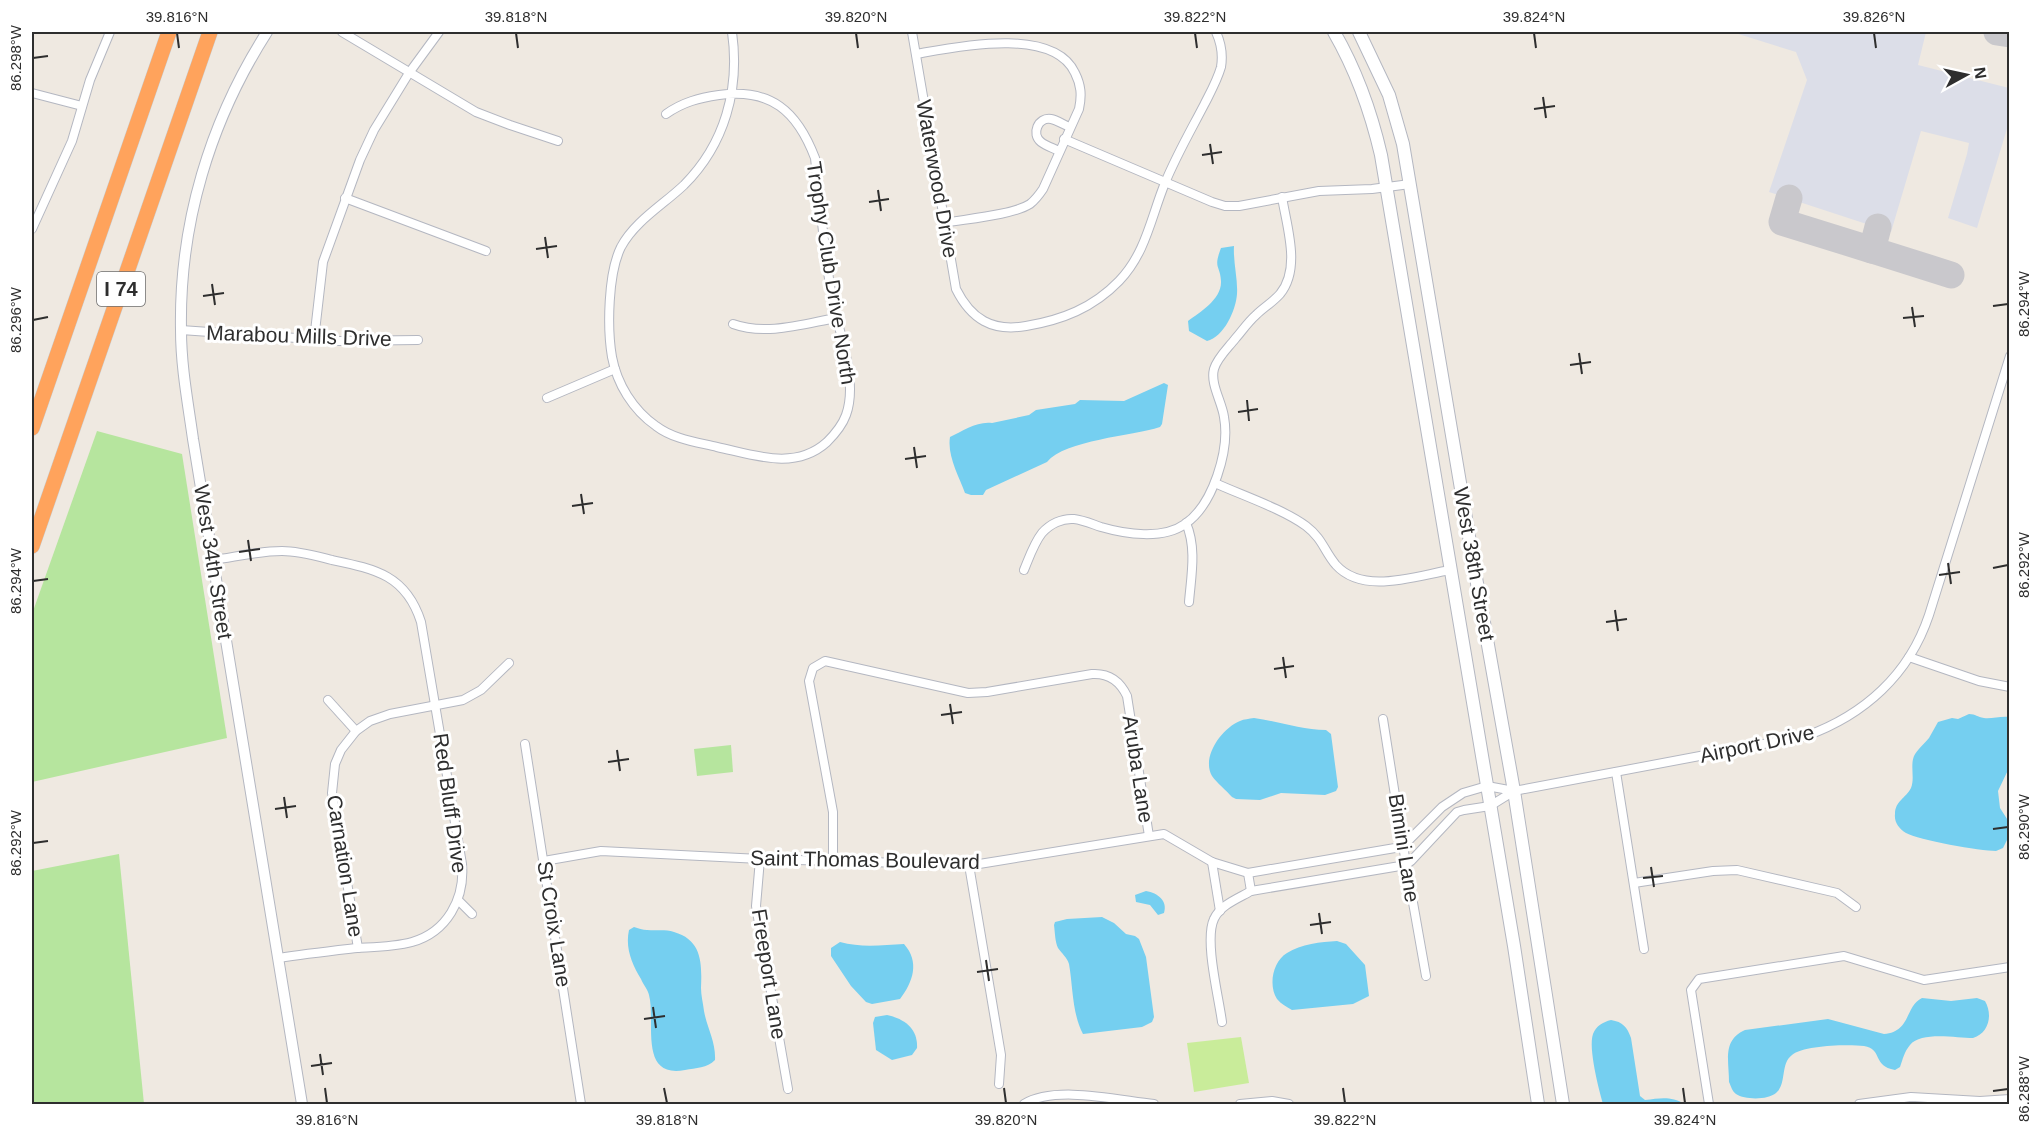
<svg xmlns="http://www.w3.org/2000/svg" width="2041" height="1136" viewBox="0 0 2041 1136" font-family="Helvetica,sans-serif">
  <style>
    .airport { fill: #dcdee8 }
    .green { fill: #b6e59e }
    .pitch { fill: #c9ec9a }
    .water { fill: #75cff0 }
    .lines { fill: none; stroke-linecap: round; stroke-linejoin: round }
    .taxiway { stroke: #c9c8cc; stroke-width: 27 }
    .minor-casing { stroke: #b4b7c1; stroke-width: 10 }
    .tertiary-casing { stroke: #b4b7c1; stroke-width: 12 }
    .secondary-casing { stroke: #b4b7c1; stroke-width: 14 }
    .motorway-casing { stroke: #c9c9c9; stroke-width: 16 }
    .minor { stroke: #fff; stroke-width: 8 }
    .tertiary { stroke: #fff; stroke-width: 10 }
    .secondary { stroke: #fff; stroke-width: 12 }
    .motorway { stroke: #ffa35c; stroke-width: 15 }
    .ticks { fill: none; stroke: #2e2e2e; stroke-width: 2 }
    .labels { text-anchor: middle; stroke-width: 6; stroke-linejoin: round; paint-order: stroke }
    .shield { fill: #fff; stroke: #6d6d6d; stroke-width: 1.5 }
    .shield-label { font-size: 20px; font-weight: bold; fill: #2e2e2e }
    .street-label { font-size: 21px; fill: #2e2e2e; stroke: #fff }
    .neatline { fill: none; stroke: #2e2e2e; stroke-width: 2 }
    .ticks-label { font-size: 15px; text-anchor: middle; fill: #2e2e2e }
  </style>
  <rect width="100%" height="100%" fill="#efe9e1"/>
  <polygon class="airport" points="1732,32 1926,32 1918,65 2009,88 2009,122 1977,228 1948,218 1967,154 1969,143 1921,131 1891,232 1769,192 1807,80 1796,52"/>
  <g class="green">
    <polygon points="97,431 182,454 227,738 32,782 32,614"/>
    <polygon points="731,745 733,772 697,776 694,749"/>
    <polygon points="119,854 144,1104 32,1104 32,871"/>
  </g>
  <polygon class="pitch" points="1241,1037 1249,1083 1194,1092 1187,1043"/>
  <g class="water">
    <path d="M1234,246C1233,262 1238,279 1237,294C1236,310 1224,337 1207,341L1189,331L1188,321C1200,312 1222,299 1221,281C1220,264 1213,269 1221,248Z"/>
    <path d="M1164,383L1168,385L1162,424L1160,427C1132,436 1065,440 1047,462L986,490L983,495H971L965,493C959,476 947,456 950,437C963,431 977,421 992,423L1029,415L1036,410L1075,404L1080,400L1124,401Z"/>
    <path d="M1969,714C1976,714 1977,717 1984,718C1991,719 2001,716 2009,717V768L1998,791L2000,808L2009,822L2007,840L2003,848L1996,851C1981,851 1918,840 1906,833C1899,829 1894,822 1895,814C1895,801 1906,798 1911,788C1915,778 1910,766 1914,756C1917,750 1924,744 1929,738C1932,733 1935,727 1938,722L1952,718L1958,719Z"/>
    <path d="M1254,718C1278,721 1301,730 1326,730L1331,734L1338,787L1336,791L1325,795L1281,793L1260,800L1236,799L1232,797C1226,790 1217,783 1212,776C1201,757 1222,728 1240,721C1244,719 1249,719 1254,718Z"/>
    <path d="M1146,891C1158,893 1168,901 1164,913L1158,915L1150,905L1136,902L1135,895Z"/>
    <path d="M1102,917L1114,923L1126,934L1135,936L1139,939L1146,957L1154,1017L1152,1022L1142,1027L1083,1034C1072,1013 1073,987 1069,964C1067,957 1062,954 1058,948C1055,942 1055,932 1054,925L1055,922L1067,919Z"/>
    <path d="M634,927C638,928 643,930 647,930C657,931 665,929 674,932C702,940 702,963 701,988C701,995 703,1003 704,1011C707,1028 716,1042 715,1060C707,1068 696,1068 685,1070C638,1079 656,1021 649,995C648,990 643,984 641,979C632,964 625,948 629,930Z"/>
    <path d="M1337,941L1346,944L1365,965L1369,996L1353,1004L1292,1010C1287,1007 1281,1004 1277,999C1268,985 1273,961 1287,953C1301,944 1321,942 1337,941Z"/>
    <path d="M840,942C861,948 883,945 904,944C920,962 913,982 900,999L872,1004L866,1002L851,986L831,956V948Z"/>
    <path d="M1922,998L1951,1001L1977,998L1985,1001C1993,1015 1989,1033 1973,1038C1956,1038 1921,1031 1910,1045C1904,1052 1903,1059 1900,1067L1895,1070C1872,1066 1883,1049 1864,1046C1849,1044 1803,1045 1792,1055C1780,1064 1787,1084 1776,1093C1768,1100 1745,1100 1736,1094C1732,1091 1731,1086 1729,1082C1729,1061 1722,1040 1745,1030L1828,1019L1884,1034C1911,1032 1905,1006 1922,998Z"/>
    <path d="M887,1015C906,1019 918,1030 917,1048L912,1055L892,1060L876,1050L873,1023L875,1017Z"/>
    <path d="M1611,1020C1623,1022 1627,1027 1631,1038L1640,1096L1645,1100C1661,1098 1671,1096 1685,1104H1603C1599,1090 1588,1048 1593,1034C1596,1026 1603,1022 1611,1020Z"/>
  </g>
  <g class="lines">
    <g class="taxiway">
      <polyline points="1997,32 2010,34"/>
      <polyline points="1789,198 1782,222 1872,250"/>
      <polyline points="1878,227 1872,250 1951,275"/>
    </g>
    <defs>
      <g id="minor">
        <polyline points="342,32 476,112 510,125 558,141"/>
        <path d="M912,32L956,289C971,319 992,332 1026,326C1062,320 1093,308 1119,281C1146,253 1151,217 1165,183C1176,156 1191,130 1204,105C1210,93 1217,81 1221,67C1223,55 1221,43 1216,32"/>
        <path d="M916,54C956,47 1053,26 1075,73C1081,85 1082,95 1079,109L1043,189C1039,195 1035,200 1030,204C1013,215 965,219 944,223"/>
        <polyline points="32,93 82,106"/>
        <path d="M666,114C683,102 699,98 719,95C771,88 797,111 815,158C820,203 824,248 831,292C837,329 859,379 846,415C842,426 835,434 827,442C795,471 754,455 717,447C696,442 673,439 656,426C633,410 617,384 612,357C607,328 608,273 621,247C635,221 663,205 684,185C725,144 740,89 732,32"/>
        <polyline points="1064,139 1212,202 1225,206 1239,206 1319,191 1372,189 1410,184"/>
        <path d="M1059,151C1053,148 1046,146 1041,142C1031,134 1038,117 1051,119C1057,120 1064,125 1070,127"/>
        <polyline points="345,198 486,251"/>
        <polyline points="32,229 72,141 90,80 110,32"/>
        <path d="M733,324C766,336 803,324 836,318"/>
        <polyline points="181,330 339,341 418,340"/>
        <polyline points="314,340 323,262 360,160 374,130 409,73 439,32"/>
        <polyline points="547,398 615,369"/>
        <path d="M1215,483C1241,495 1283,509 1306,526C1323,539 1324,551 1336,565C1363,595 1415,576 1450,570"/>
        <path d="M1186,523C1197,548 1191,577 1189,602"/>
        <path d="M213,560C235,557 259,551 282,551C299,551 316,556 332,560C375,569 406,575 421,622L462,864C465,899 447,932 412,942C394,947 375,947 357,948C331,951 304,954 279,958"/>
        <path d="M1024,570C1029,558 1034,543 1042,533C1050,524 1062,518 1074,519C1083,520 1092,524 1101,527C1125,534 1163,540 1185,524C1213,505 1230,450 1224,417C1222,402 1210,384 1214,369C1217,358 1228,348 1235,339C1242,331 1248,322 1256,315C1263,308 1273,302 1280,294C1301,268 1287,228 1282,197"/>
        <polyline points="1909,657 1979,681 2010,687"/>
        <polyline points="328,700 356,731"/>
        <polyline points="1383,719 1403,846 1426,976"/>
        <polyline points="525,744 581,1104"/>
        <polyline points="1616,772 1644,949"/>
        <polyline points="760,859 756,906 788,1089"/>
        <path d="M544,861L601,851L760,859L973,865L1164,834L1212,862L1248,873L1395,848L1403,846L1442,807L1463,793L1487,786L1514,791L1806,736C1864,715 1909,675 1929,615L2010,356"/>
        <path d="M833,861V812L809,681L813,668L825,661L968,693L987,692L1092,674C1108,673 1120,681 1127,696L1149,836"/>
        <polyline points="1212,862 1220,911"/>
        <polyline points="969,865 1001,1055 999,1084"/>
        <polyline points="1248,873 1251,891"/>
        <polyline points="1634,883 1713,871 1737,870 1837,893 1856,907"/>
        <polyline points="458,900 472,914"/>
        <polyline points="358,948 332,793 335,764 341,750 356,731 370,721 390,714 463,700 481,690 509,663"/>
        <path d="M1222,1022C1219,998 1204,940 1214,919C1220,905 1239,898 1251,891L1406,865L1411,861L1457,812L1464,810L1490,806L1514,791"/>
        <path d="M1024,1104C1055,1085 1117,1100 1154,1104"/>
        <polyline points="1240,1104 1272,1101 1289,1104"/>
        <polyline points="1709,1104 1691,990 1699,979 1844,956 1924,980 2010,967"/>
        <polyline points="1859,1104 1911,1097 1980,1101 2010,1099"/>
      </g>
      <path id="tertiary" d="M267,32C210,121 179,224 181,330C181,367 188,403 193,439L302,1104"/>
      <g id="secondary">
        <path d="M1334,32C1356,70 1371,112 1381,155L1514,946L1538,1104"/>
        <polyline points="1359,32 1389,95 1403,144 1475,572 1514,791 1563,1104"/>
      </g>
      <g id="motorway">
        <polyline points="32,428 169,32"/>
        <polyline points="32,546 210,32"/>
      </g>
    </defs>
    <use href="#minor" class="minor-casing"/>
    <use href="#tertiary" class="tertiary-casing"/>
    <use href="#secondary" class="secondary-casing"/>
    <use href="#motorway" class="motorway-casing"/>
    <use href="#minor" class="minor"/>
    <use href="#tertiary" class="tertiary"/>
    <use href="#secondary" class="secondary"/>
    <use href="#motorway" class="motorway"/>
  </g>
  <path class="ticks" d="M177,33L179,48M516,33L518,48M856,33L858,48M1195,33L1197,48M1534,33L1536,48M1874,33L1876,48M33,58L48,56M1543,97L1546,118M1534,109L1555,106M1210,144L1213,164M1202,155L1222,152M878,190L881,211M869,202L889,199M545,237L548,258M536,249L557,246M212,284L215,305M203,296L224,293M1993,306L2008,304M1912,307L1915,327M1903,318L1924,316M33,320L48,317M1579,353L1582,374M1570,365L1591,362M1247,400L1249,421M1238,412L1258,409M914,447L917,468M905,459L926,456M581,494L584,514M572,506L593,503M248,540L251,561M239,552L260,549M1948,563L1951,584M1993,568L2008,565M1939,575L1960,572M33,581L48,579M1615,610L1618,631M1606,622L1627,619M1283,657L1286,678M1274,669L1294,666M950,704L953,724M941,715L962,712M617,750L620,771M608,762L629,759M284,797L287,818M275,809L296,806M1993,829L2008,827M33,843L48,841M1651,867L1654,887M1643,878L1663,876M1319,913L1322,934M1310,925L1331,922M986,960L989,981M977,972L998,969M653,1007L656,1028M644,1019L665,1016M320,1054L323,1075M311,1066L332,1063M325,1088L327,1103M664,1088L667,1103M1004,1088L1006,1103M1343,1088L1345,1103M1683,1088L1685,1103M1993,1091L2008,1089"/>
  <g class="labels">
    <rect class="shield" x="97" y="272" width="48" height="34" rx="4.5"/>
    <g class="shield-label">
      <text x="121" y="296">I 74</text>
    </g>
    <g class="street-label">
      <text transform="translate(937 179) rotate(80)" y="7">Waterwood Drive</text>
      <text transform="translate(831 273) rotate(81)" y="7">Trophy Club Drive North</text>
      <text transform="translate(299 336) rotate(2)" y="7">Marabou Mills Drive</text>
      <text transform="translate(213 562) rotate(81)" y="7">West 34th Street</text>
      <text transform="translate(1474 564) rotate(80)" y="7">West 38th Street</text>
      <text transform="translate(1757 744) rotate(-12)" y="7">Airport Drive</text>
      <text transform="translate(1138 769) rotate(81)" y="7">Aruba Lane</text>
      <text transform="translate(450 803) rotate(82)" y="7">Red Bluff Drive</text>
      <text transform="translate(1404 848) rotate(81)" y="7">Bimini Lane</text>
      <text transform="translate(865 860) rotate(1)" y="7">Saint Thomas Boulevard</text>
      <text transform="translate(345 866) rotate(81)" y="7">Carnation Lane</text>
      <text transform="translate(554 924) rotate(81)" y="7">St Croix Lane</text>
      <text transform="translate(769 974) rotate(81)" y="7">Freeport Lane</text>
    </g>
  </g>
  <rect width="2041" height="1136" fill="none" stroke="#ffffff" stroke-width="66"/>
  <g transform="translate(1966 75) rotate(82)" stroke="#ffffff" stroke-width="4.5" paint-order="stroke">
  <path d="M0-4.5L10 22L0 15L-10 22Z" fill="#2e2e2e"/>
  <text y="-9" font-size="16" font-weight="bold" text-anchor="middle" fill="#2e2e2e">N</text>
  </g>
  <rect x="33" y="33" width="1975" height="1070" class="neatline"/>
  <g class="ticks-label">
    <text x="177" y="22">39.816°N</text>
    <text x="516" y="22">39.818°N</text>
    <text x="856" y="22">39.820°N</text>
    <text x="1195" y="22">39.822°N</text>
    <text x="1534" y="22">39.824°N</text>
    <text x="1874" y="22">39.826°N</text>
    <text transform="translate(16 58) rotate(-90)" y="5">86.298°W</text>
    <text transform="translate(2024 304) rotate(-90)" y="5">86.294°W</text>
    <text transform="translate(16 320) rotate(-90)" y="5">86.296°W</text>
    <text transform="translate(2024 565) rotate(-90)" y="5">86.292°W</text>
    <text transform="translate(16 581) rotate(-90)" y="5">86.294°W</text>
    <text transform="translate(2024 827) rotate(-90)" y="5">86.290°W</text>
    <text transform="translate(16 843) rotate(-90)" y="5">86.292°W</text>
    <text transform="translate(2024 1089) rotate(-90)" y="5">86.288°W</text>
    <text x="327" y="1125">39.816°N</text>
    <text x="667" y="1125">39.818°N</text>
    <text x="1006" y="1125">39.820°N</text>
    <text x="1345" y="1125">39.822°N</text>
    <text x="1685" y="1125">39.824°N</text>
  </g>
</svg>
